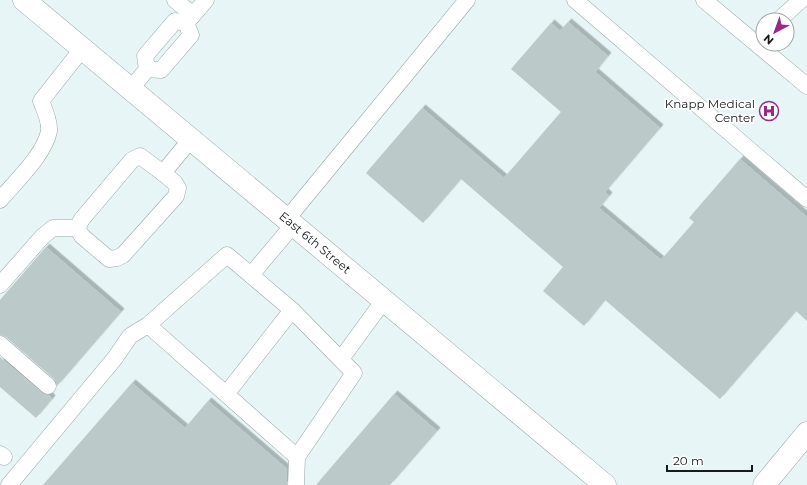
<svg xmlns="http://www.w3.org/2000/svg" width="807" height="485" viewBox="0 0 807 485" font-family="Montserrat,sans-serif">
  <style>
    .building { fill: #bcc9c9; filter: url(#shadow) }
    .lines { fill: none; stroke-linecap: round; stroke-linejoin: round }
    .lane-casing { stroke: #98a5a5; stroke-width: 17 }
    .street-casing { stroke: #98a5a5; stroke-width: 23 }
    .secondary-casing { stroke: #98a5a5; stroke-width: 23 }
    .lane { stroke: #fff; stroke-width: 16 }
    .street { stroke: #fff; stroke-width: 22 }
    .secondary { stroke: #fff; stroke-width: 22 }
    .labels { text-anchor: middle; stroke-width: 3.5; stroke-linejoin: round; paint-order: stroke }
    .poi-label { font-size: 12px; fill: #151a1a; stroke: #fff; text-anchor: end }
    .street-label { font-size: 12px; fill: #151a1a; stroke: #fff }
  </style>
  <defs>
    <filter id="shadow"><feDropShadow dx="3.5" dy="-3.5" stdDeviation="0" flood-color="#0004"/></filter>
  </defs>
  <rect width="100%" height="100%" fill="#e7f5f6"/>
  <g class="building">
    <polygon points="568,22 608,56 595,72 660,128 605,192 609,196 599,208 661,260 694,222 689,218 740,159 807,217 807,321 796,311 720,399 605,300 584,326 543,291 563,267 461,179 423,223 366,173 422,108 504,178 561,112 511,69 551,23 560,31"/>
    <polygon points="46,247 121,312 57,386 54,379 6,337 0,335 0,300"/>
    <polygon points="0,357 42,393 49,395 52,399 36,418 0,387"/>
    <polygon points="132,383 185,428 208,401 287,469 287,485 43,485"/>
    <polygon points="394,394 437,431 390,485 316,485"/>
  </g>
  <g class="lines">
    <defs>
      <g id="lane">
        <polyline points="175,0 193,15"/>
        <polyline points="575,0 807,199"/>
        <polyline points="704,0 807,86"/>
        <polyline points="779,20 801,0"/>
        <polyline points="186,23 206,0"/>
        <polyline points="147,69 161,70 191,35 186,23"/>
        <polyline points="131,89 147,69 145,56 175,21 186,23"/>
        <path d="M0,200C15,182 45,154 49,131C50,123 44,108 41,101L82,49"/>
        <polyline points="287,219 467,0"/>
        <polyline points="77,228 82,219 132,160 140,156 163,173"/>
        <polyline points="251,275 293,225"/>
        <polyline points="0,285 42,237 53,228 77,228 82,236 109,259 117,258 123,255 176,196 178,188 175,183 163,173 191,139"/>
        <polyline points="0,344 48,386"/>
        <polyline points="341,359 384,300"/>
        <polyline points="227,393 292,310"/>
        <polyline points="0,454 4,457"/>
        <polyline points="9,485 115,358 130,336 148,325"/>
        <polyline points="296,485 297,457 354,373 292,310 227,255 148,325 297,457"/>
      </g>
      <polyline id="street" points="764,485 807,433"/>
      <g id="secondary">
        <path id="s1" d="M24,0L605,485"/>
      </g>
    </defs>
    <use href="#lane" class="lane-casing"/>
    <use href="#street" class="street-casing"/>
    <use href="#secondary" class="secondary-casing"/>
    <use href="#lane" class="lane"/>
    <use href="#street" class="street"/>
    <use href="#secondary" class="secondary"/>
  </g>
  <defs>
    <symbol id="hospital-ring" viewBox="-11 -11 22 22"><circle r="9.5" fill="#fff" stroke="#96298a" stroke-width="1.5"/><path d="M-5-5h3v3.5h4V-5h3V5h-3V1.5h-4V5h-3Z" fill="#96298a"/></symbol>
  </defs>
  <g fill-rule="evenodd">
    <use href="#hospital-ring" x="758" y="100" width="22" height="22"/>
  </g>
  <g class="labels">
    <g class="poi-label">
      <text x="755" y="108">Knapp Medical<tspan x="755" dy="14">Center</tspan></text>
    </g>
    <g class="street-label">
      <text dy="4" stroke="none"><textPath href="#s1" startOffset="379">East 6th Street</textPath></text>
    </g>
  </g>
  <g transform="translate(775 32) rotate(221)"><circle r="19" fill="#ffffff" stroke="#a1a3a3"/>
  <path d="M0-3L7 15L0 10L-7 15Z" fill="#96298a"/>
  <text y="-6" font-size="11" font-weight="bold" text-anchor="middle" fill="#151a1a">N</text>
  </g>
  <path d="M667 465v6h85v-6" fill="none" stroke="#151a1a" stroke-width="2"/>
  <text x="673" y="465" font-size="12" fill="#151a1a" stroke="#ffffff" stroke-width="3" paint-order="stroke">20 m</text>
</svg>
